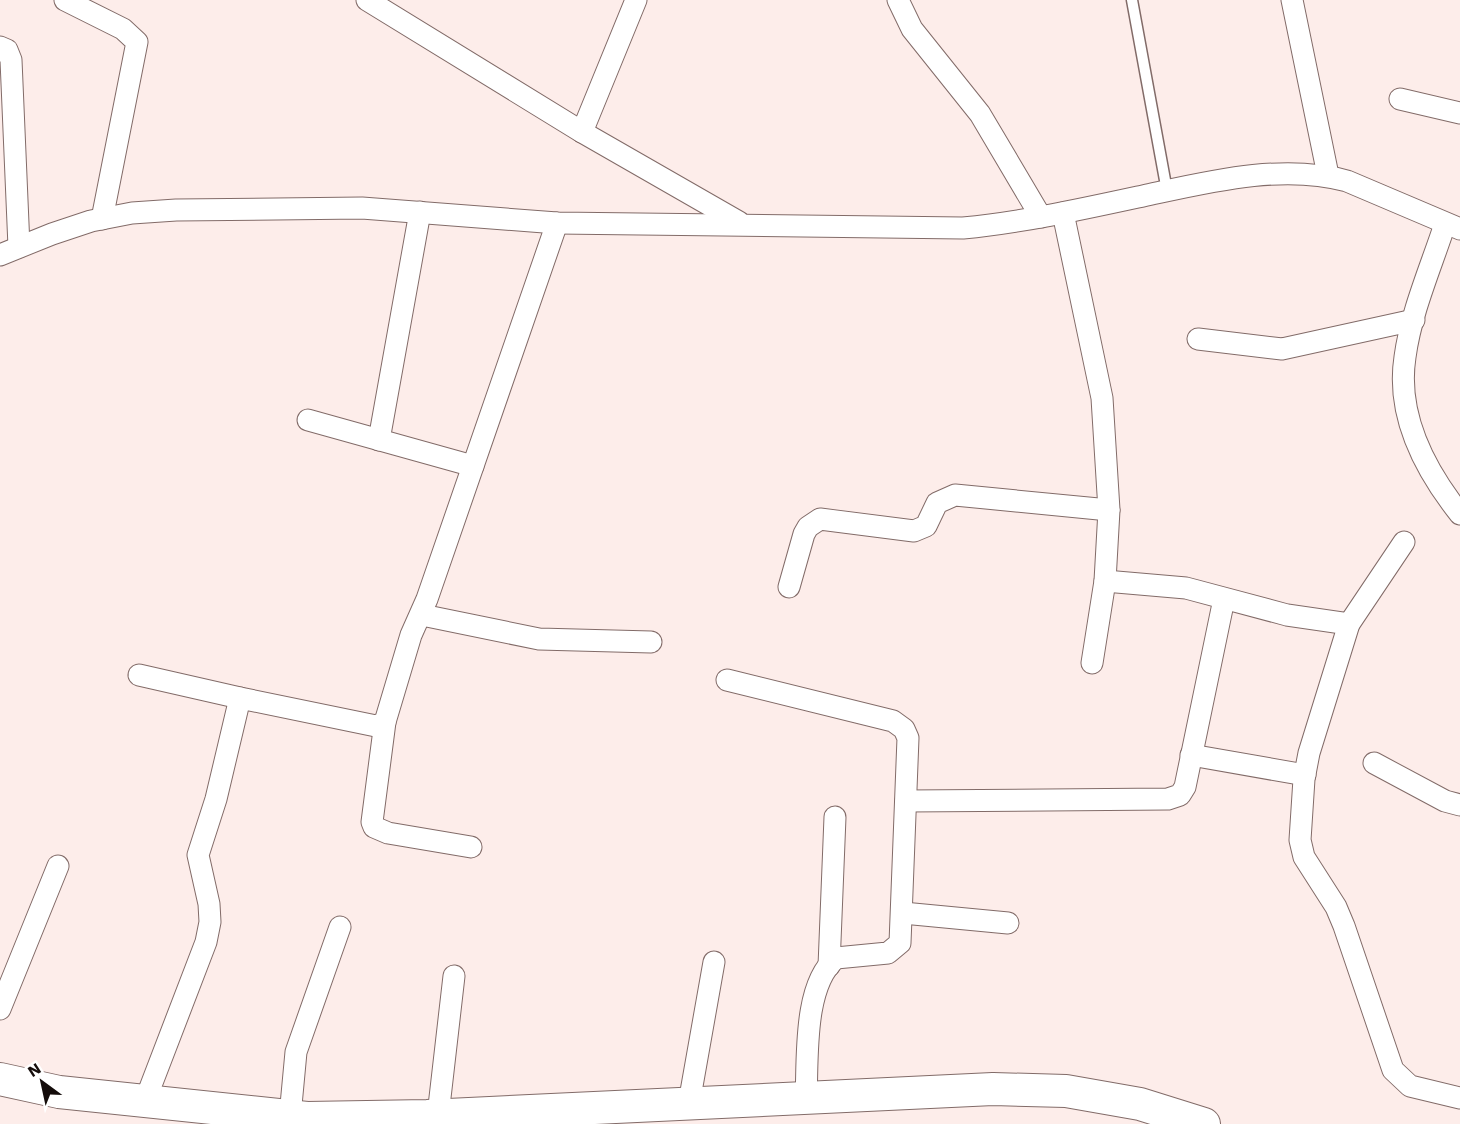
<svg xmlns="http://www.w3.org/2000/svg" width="1460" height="1124" viewBox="0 0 1460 1124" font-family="'Work Sans',sans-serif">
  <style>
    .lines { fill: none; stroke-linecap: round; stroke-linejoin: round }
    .lane-casing { stroke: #826b68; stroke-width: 13 }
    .street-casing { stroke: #826b68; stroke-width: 23 }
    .secondary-casing { stroke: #826b68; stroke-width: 34 }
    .lane { stroke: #fff; stroke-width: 10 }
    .street { stroke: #fff; stroke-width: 21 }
    .secondary { stroke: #fff; stroke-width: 32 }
  </style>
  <rect width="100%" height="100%" fill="#fdedea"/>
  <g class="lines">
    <defs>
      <polyline id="lane" points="1132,0 1167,191"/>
      <g id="street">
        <polyline points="65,0 123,29 137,42 102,219"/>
        <polyline points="367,0 582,132 739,222"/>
        <polyline points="898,0 912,29 980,114 1041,217"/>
        <polyline points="1292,0 1328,175"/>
        <polyline points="0,47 7,50 11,60 19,247"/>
        <polyline points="1400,99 1460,113"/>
        <polyline points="582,132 636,0"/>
        <polyline points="1063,213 1102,398 1109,510 1105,581 1092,663"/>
        <path d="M1445,224C1431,267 1411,312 1405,357C1396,415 1425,470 1460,514"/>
        <path d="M0,255L52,234L91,221L132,213L176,210L362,208L557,223L963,228C1024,222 1083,209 1143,196C1208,182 1282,163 1347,181L1460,229"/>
        <polyline points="1198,339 1282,349 1414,320"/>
        <polyline points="308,420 473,466"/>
        <polyline points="379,440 420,212"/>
        <polyline points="1404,542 1349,624 1309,753 1304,779 1300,840 1304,857 1336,907 1344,926 1393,1070 1410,1086 1460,1098"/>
        <polyline points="1105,581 1186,588 1287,615 1349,624"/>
        <polyline points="789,587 804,534 808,527 820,519 914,531 926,526 937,503 955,495 1109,510"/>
        <polyline points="422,615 539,639 651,642"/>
        <polyline points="139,675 240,698"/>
        <path d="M727,680L893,721L904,729L908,738L900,943L888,953L836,958C803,985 808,1059 806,1098"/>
        <polyline points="385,722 372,822 374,827 388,833 471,847"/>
        <polyline points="1191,755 1305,775"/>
        <polyline points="1374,763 1445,801 1460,805"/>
        <polyline points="906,801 1168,799 1180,795 1185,787 1224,599"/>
        <polyline points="903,913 1008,923"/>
        <polyline points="829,966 835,817"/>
        <polyline points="0,1009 58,866"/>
        <polyline points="145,1101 206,942 210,922 209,904 198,855 216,799 240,698 376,726 385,722 411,635 427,599 557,223"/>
        <polyline points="689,1103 714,962"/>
        <polyline points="438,1115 454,976"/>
        <polyline points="290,1116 296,1052 340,927"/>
      </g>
      <polyline id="secondary" points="0,1079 59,1092 307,1118 427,1116 993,1089 1066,1091 1140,1104 1204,1124"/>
    </defs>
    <use href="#lane" class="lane-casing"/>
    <use href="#street" class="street-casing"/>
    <use href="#secondary" class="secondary-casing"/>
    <use href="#lane" class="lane"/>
    <use href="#street" class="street"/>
    <use href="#secondary" class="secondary"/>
  </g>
  <g transform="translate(42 1082) rotate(327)" stroke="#ffffff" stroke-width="4.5" paint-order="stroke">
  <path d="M0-4.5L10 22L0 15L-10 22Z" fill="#140c0a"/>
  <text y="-9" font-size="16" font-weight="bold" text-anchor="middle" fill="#140c0a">N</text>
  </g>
</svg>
